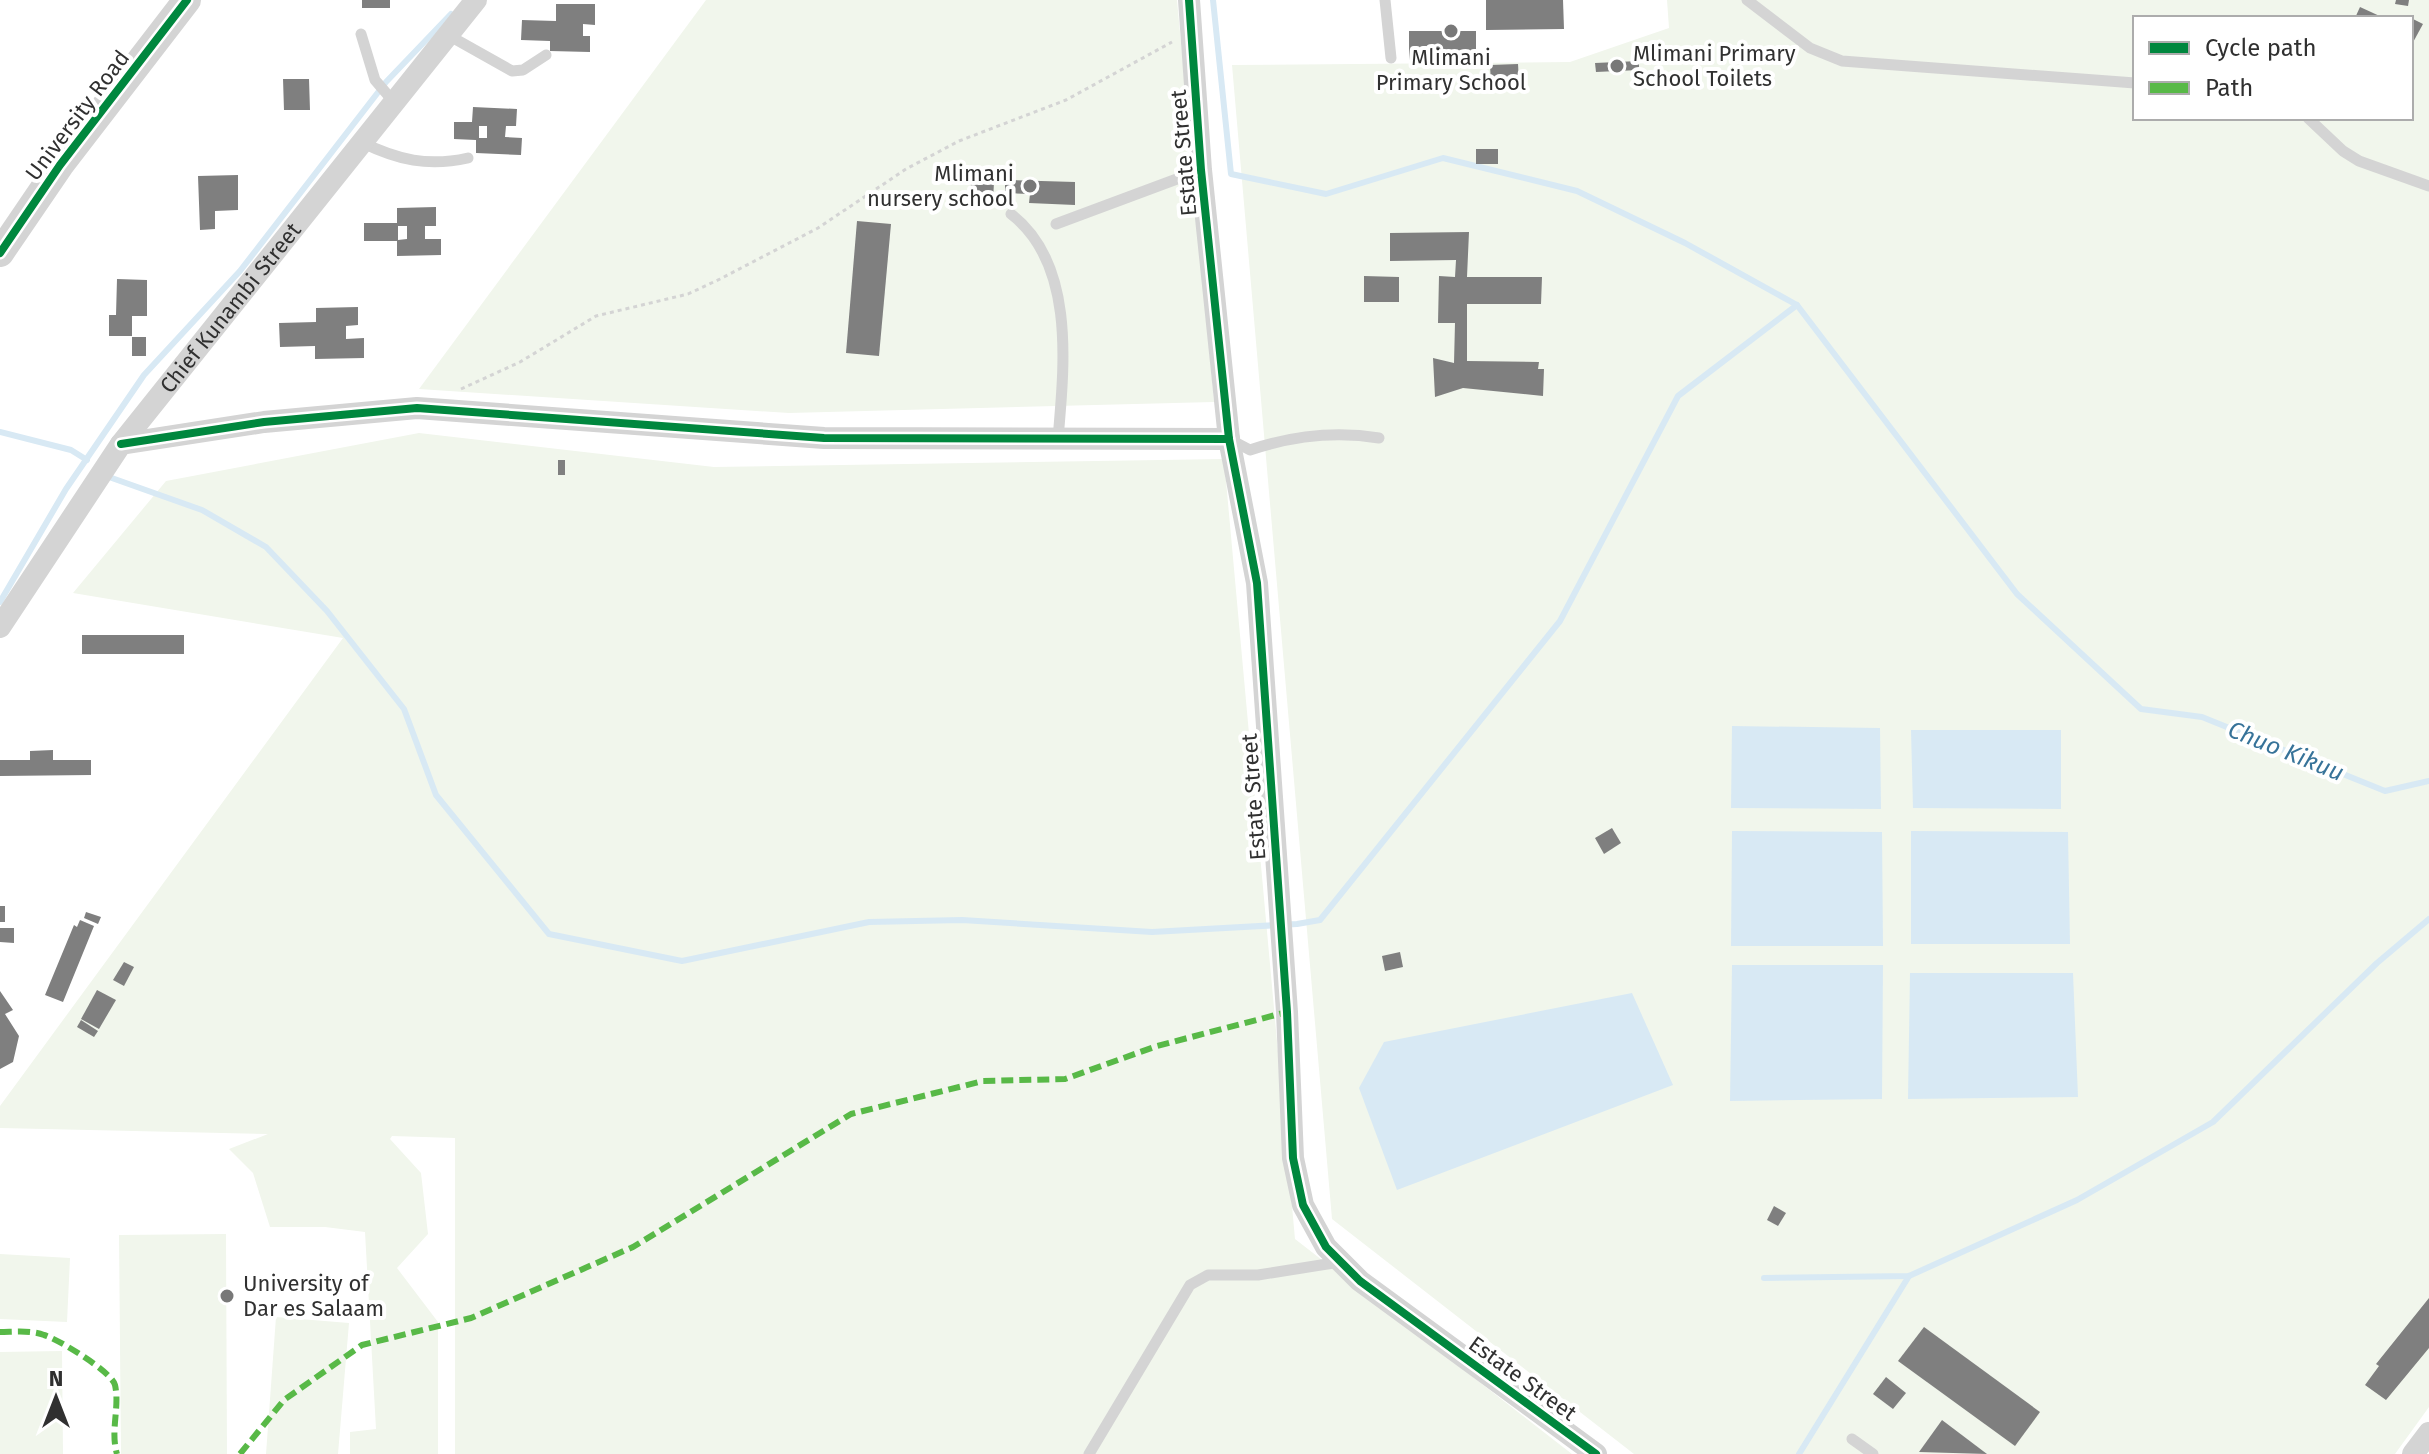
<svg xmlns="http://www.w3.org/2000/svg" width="2429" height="1454" viewBox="0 0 2429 1454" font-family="'Fira Sans',sans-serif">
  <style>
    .green { fill: #f1f6ec; fill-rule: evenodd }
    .water { fill: #d8e9f4 }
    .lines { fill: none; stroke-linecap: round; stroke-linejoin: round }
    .stream { stroke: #d8e9f4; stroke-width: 6 }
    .building { fill: #7f7f7f; fill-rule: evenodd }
    .path { stroke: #d4d4d4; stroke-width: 3; stroke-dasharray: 4 4; stroke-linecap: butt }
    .service { stroke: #d4d4d4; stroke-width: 11 }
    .minor { stroke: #d4d4d4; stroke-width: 22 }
    .tertiary { stroke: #d4d4d4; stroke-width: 28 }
    .quiet { stroke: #58b947; stroke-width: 6; stroke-dasharray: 12 6; stroke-linecap: butt }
    .cycleway-casing { stroke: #fff; stroke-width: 13 }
    .cycleway { stroke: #00873e; stroke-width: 8 }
    .poi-dot { fill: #787878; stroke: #fff; stroke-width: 3 }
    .labels { text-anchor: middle; stroke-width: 8; stroke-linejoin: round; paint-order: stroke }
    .poi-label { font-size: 22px; fill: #303030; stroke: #fff; text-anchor: start }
    .street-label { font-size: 22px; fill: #303030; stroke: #fff }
    .water-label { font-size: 24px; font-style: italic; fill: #377399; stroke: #fff }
  </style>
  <rect width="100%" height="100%" fill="#fff"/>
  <g class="green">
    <polygon points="706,0 1177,0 1214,402 789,413 419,389"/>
    <path d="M1667,0H2429V1407L2395,1454H1634L1332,1219L1232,65L1570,62L1669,28ZM2135,18H2411V118H2135Z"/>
    <polygon points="419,433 714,467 1224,459 1295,1239 1572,1454 455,1454 455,1138 392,1136 390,1139 421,1173 428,1234 397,1268 438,1322 438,1454 350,1454 350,1432 376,1429 365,1232 325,1227 270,1227 253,1173 229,1149 268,1134 0,1128 0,1106 343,638 73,593 166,481"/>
    <polygon points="226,1234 227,1454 121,1454 119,1235"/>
    <polygon points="0,1254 70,1258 67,1322 0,1319"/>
    <polygon points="276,1317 349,1323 338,1454 266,1454"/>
    <polygon points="62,1351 63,1454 0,1454 0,1352"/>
  </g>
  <g class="water">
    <polygon points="1732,726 1880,728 1881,809 1731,808"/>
    <polygon points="1911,730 2061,730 2061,809 1913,808"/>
    <polygon points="1732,831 1882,832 1883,946 1731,946"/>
    <polygon points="1911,831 2068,832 2070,944 1911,944"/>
    <polygon points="1732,965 1883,965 1882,1099 1730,1101"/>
    <polygon points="1910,973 2073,973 2078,1097 1908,1099"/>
    <polygon points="1632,993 1673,1085 1397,1190 1359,1088 1384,1042"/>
  </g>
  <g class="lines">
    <g class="stream">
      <polyline points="1213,0 1231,174 1326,194 1443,158 1577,191 1685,243 1797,305 2017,594 2141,709 2202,717 2385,791 2429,781"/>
      <polyline points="0,432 71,450 87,460"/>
      <polyline points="109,477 202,510 266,547 327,611 404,709 436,795 549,934 682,961 869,922 962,920 1152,932 1297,924 1320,920 1560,621 1678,396 1797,305"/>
      <polyline points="0,602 66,489 144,375 240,271 386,82 451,14"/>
      <polyline points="1764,1278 1909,1276 2077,1200 2213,1122 2377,963 2429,919"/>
      <polyline points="1799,1454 1909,1276"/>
    </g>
  </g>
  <g class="building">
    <rect x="362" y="0" width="28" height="8"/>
    <polygon points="1486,0 1563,0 1564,29 1486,30"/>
    <polygon points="2396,0 2409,0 2408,6 2395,4"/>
    <polygon points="556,4 595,4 595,25 583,24 583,36 590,36 590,52 550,51 550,41 521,40 522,20 556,21"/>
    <polygon points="2360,7 2384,18 2355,18"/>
    <polygon points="2411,18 2423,24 2411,46"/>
    <polygon points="1409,31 1476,31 1476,62 1409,63"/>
    <polygon points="1639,61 1639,70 1596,72 1595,63"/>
    <polygon points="1518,64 1519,82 1491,83 1490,65"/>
    <polygon points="283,79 309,79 310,110 284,110"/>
    <path d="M473,107L517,109L516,126H506L505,137L522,138L521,155L476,153V140L454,139V122H472ZM479,126H487V138H479Z"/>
    <rect x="1476" y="149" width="22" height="15"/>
    <polygon points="238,175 238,210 215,211 215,229 200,230 198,176"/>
    <polygon points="971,180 994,181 993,203 970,202"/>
    <polygon points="1005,180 1075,182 1075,205 1029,203 1030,194 1005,193"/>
    <path d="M436,207V226H425V239H441V255L397,256V241H364V223H397V208ZM398,226H407V239L398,240Z"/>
    <polygon points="857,221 891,224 879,356 846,353"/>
    <polygon points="1469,232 1467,277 1542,277 1541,304 1467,304 1467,361 1539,362 1538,369 1544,369 1543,396 1463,388 1435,397 1433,358 1454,363 1455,323 1438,323 1439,276 1455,277 1456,260 1390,261 1390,233"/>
    <polygon points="1364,276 1399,277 1399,302 1364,302"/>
    <polygon points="117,279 147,280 147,316 132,316 132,336 109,336 109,315 116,315"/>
    <polygon points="358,307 358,325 346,326 346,339 364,338 364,358 315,359 315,346 280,347 279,323 316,322 316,308"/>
    <rect x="132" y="337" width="14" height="19"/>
    <rect x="558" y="460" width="7" height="15"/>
    <rect x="82" y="635" width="102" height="19"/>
    <polygon points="53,750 53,760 91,760 91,775 0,776 0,760 30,760 30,751"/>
    <polygon points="1612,828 1621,843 1604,854 1595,838"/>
    <rect x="0" y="906" width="5" height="16"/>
    <polygon points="86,912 101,917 98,924 84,918"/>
    <polygon points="80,920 94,926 63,1002 45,995 74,925 77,927"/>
    <polygon points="0,928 14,928 14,943 0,942"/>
    <polygon points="1400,952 1403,967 1385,971 1382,956"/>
    <polygon points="124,962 134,967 124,986 113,980"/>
    <polygon points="97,990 116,1000 99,1029 81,1019"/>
    <polygon points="0,991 13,1010 5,1014 19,1036 13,1062 0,1069"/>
    <polygon points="81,1020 98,1031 94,1037 77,1027"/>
    <polygon points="1774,1206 1786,1213 1778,1226 1767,1220"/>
    <polygon points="2429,1298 2429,1348 2386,1400 2365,1385 2379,1366 2376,1364"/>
    <polygon points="1924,1327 2040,1412 2015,1446 1898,1361"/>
    <polygon points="1886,1377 1906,1393 1893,1409 1873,1394"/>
    <polygon points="1942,1420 1987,1454 1919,1452"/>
  </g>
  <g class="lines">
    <polyline class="path" points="461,389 520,362 596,316 688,294 720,279 818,228 906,169 959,141 1066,100 1172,42"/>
    <g class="service">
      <polyline points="1385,0 1391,58"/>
      <polyline points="1747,0 1810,48 1842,61 2135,83"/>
      <polyline points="361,34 375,80 393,101"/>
      <polyline points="448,35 512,71 523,70 546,55"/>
      <polyline points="2308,118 2343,151 2359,161 2429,186"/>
      <path d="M361,142C398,160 428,167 468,158"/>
      <path d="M1011,214C1076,264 1064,367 1058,439"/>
      <polyline points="1056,224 1201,170"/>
      <path d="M1229,439L1250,450C1292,436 1335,431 1379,438"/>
      <polyline points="1852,1439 1873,1454"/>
      <polyline points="1089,1454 1190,1285 1208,1275 1258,1275 1340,1262"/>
    </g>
    <g class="minor">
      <polyline points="1189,0 1201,170 1229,439 1257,583 1287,1012 1293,1158 1303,1205 1326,1247 1360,1281 1596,1454"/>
      <polyline points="121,444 264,422 417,408 824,438 1229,439"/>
      <path id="s1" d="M0,627L121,444L476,0"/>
      <polyline points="2413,1454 2429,1433"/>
    </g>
    <polyline class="tertiary" points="0,253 60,165 187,0"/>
    <g class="quiet">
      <path d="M0,1332C14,1332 31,1330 44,1335C58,1339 112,1372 115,1385C120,1407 110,1431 117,1454"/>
      <polyline points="240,1454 284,1400 362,1345 471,1318 633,1247 851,1114 983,1081 1065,1079 1157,1046 1287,1012"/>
    </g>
    <defs>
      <g id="cycleway">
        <polyline points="1189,0 1201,170 1229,439 1257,583 1287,1012 1293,1158 1303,1205 1326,1247 1360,1281 1596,1454"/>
        <polyline points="0,253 60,165 187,0"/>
        <polyline points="121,444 264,422 417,408 824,438 1229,439"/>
      </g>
    </defs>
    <use href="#cycleway" class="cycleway-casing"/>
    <use href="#cycleway" class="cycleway"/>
  </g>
  <g class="poi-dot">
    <circle cx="1451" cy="31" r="8"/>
    <circle cx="1617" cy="66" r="8"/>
    <circle cx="1030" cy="186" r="8"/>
    <circle cx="227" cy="1296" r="8"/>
  </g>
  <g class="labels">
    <g class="poi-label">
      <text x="1633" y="61">Mlimani Primary<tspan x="1633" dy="25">School Toilets</tspan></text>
      <text x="1451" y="65" text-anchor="middle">Mlimani<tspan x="1451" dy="25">Primary School</tspan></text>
      <text x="1014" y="181" text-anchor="end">Mlimani<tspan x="1014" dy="25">nursery school</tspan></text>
      <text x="243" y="1291">University of<tspan x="243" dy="25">Dar es Salaam</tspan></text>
    </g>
    <g class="street-label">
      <text transform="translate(77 115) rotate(-53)" y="8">University Road</text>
      <text transform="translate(1183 153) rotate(-95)" y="8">Estate Street</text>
      <text dy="8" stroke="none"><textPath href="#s1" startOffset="394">Chief Kunambi Street</textPath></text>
      <text transform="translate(1253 797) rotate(-94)" y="8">Estate Street</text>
      <text transform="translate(1523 1378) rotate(36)" y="8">Estate Street</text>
    </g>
    <g class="water-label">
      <text transform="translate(2286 751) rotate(22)" y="8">Chuo Kikuu</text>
    </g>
  </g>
  <rect x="2133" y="16" width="280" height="104" fill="#ffffff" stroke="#acacac" stroke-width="2"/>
  <rect x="2149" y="42" width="40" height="12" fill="#00873e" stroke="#acacac" stroke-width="2"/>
  <text x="2205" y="56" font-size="24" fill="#303030">Cycle path</text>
  <rect x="2149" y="82" width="40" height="12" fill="#58b947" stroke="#acacac" stroke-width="2"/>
  <text x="2205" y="96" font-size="24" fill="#303030">Path</text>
  <g transform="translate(56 1398)" stroke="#ffffff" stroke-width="6" paint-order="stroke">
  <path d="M0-6L14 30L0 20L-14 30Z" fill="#303030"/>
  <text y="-12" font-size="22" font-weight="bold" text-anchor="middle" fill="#303030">N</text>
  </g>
</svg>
